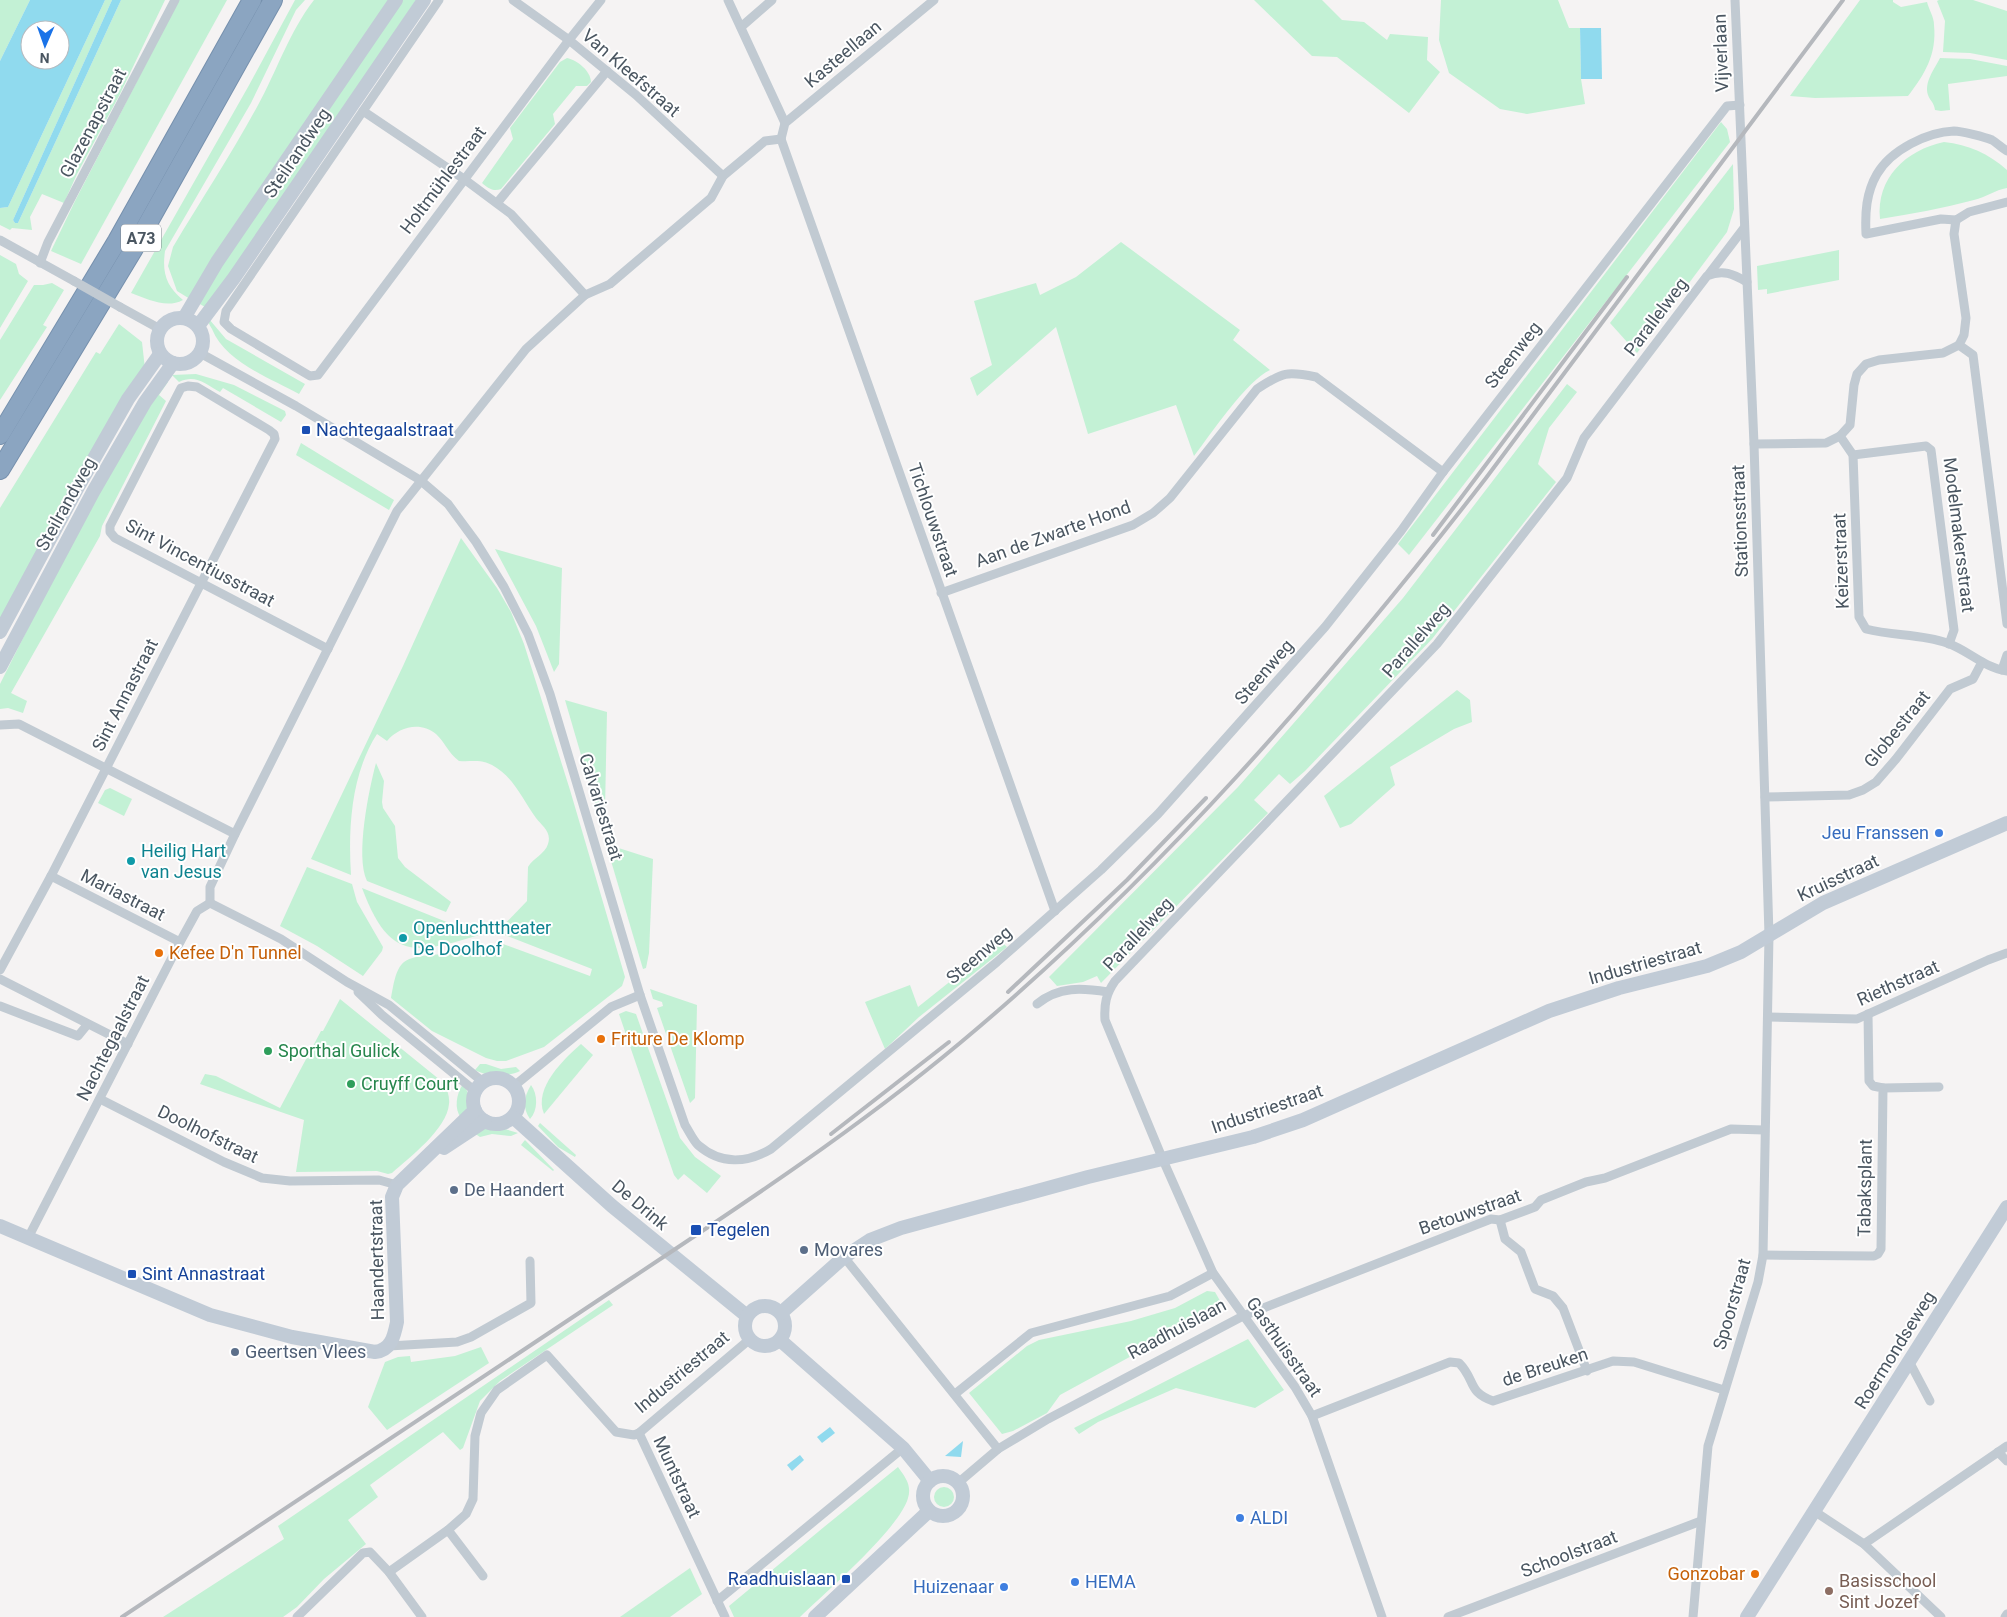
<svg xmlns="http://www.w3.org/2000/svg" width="2007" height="1617" viewBox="0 0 2007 1617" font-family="Roboto,sans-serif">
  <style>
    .green { fill: #c3f1d5 }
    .water { fill: #90daee; fill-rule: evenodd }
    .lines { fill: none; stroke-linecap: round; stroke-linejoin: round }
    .highway-casing { stroke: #7690ad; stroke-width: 20 }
    .street { stroke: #c1cad2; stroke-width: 9 }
    .secondary { stroke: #c1cbd6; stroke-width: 14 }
    .highway { stroke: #8ba5c1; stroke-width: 18 }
    .rail { stroke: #b5b8bd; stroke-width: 4 }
    .street-bridge { stroke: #c1cad2; stroke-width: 9 }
    .transit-dot { fill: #1a4fb4; stroke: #fff; stroke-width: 2 }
    .shop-dot { fill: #3f7fe0; stroke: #fff; stroke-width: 2 }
    .culture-dot { fill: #0f9aa8; stroke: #fff; stroke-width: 2 }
    .food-dot { fill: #e8710a; stroke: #fff; stroke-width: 2 }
    .leisure-dot { fill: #2e9e5b; stroke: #fff; stroke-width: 2 }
    .service-dot { fill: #5c6f8a; stroke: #fff; stroke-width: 2 }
    .education-dot { fill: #8d6e63; stroke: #fff; stroke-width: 2 }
    .labels { text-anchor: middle; stroke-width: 4; stroke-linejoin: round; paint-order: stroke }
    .shield { fill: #fff; stroke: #808990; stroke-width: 1 }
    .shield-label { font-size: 16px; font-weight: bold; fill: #4a5661 }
    .street-label { font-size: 18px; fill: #4a5661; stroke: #fff }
    .transit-label { font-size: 18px; fill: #164399; stroke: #fff; text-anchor: start }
    .shop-label { font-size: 18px; fill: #366cbe; stroke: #fff; text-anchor: end }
    .culture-label { font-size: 18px; fill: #0d838f; stroke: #fff; text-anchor: start }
    .food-label { font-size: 18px; fill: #c56008; stroke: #fff; text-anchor: start }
    .leisure-label { font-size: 18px; fill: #27864d; stroke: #fff; text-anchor: start }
    .service-label { font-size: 18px; fill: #4e5e75; stroke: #fff; text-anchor: start }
    .education-label { font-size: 18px; fill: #785e54; stroke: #fff; text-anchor: start }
  </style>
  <rect width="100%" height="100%" fill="#f5f3f3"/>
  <g class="green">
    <polygon points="0,0 30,0 0,61"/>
    <polygon points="105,0 112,0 13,220 15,223 18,223 121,0 165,0 119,96 77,174 64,203 42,194 30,217 32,230 12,228 10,230 0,225 0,208 8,207"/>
    <polygon points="179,0 227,0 81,264 51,251 75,201"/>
    <path d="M295,0H305L296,10L251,103L165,251C162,273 166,286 183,300C166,309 148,299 131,293L248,87Z"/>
    <path d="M314,0H390L190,299L177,291L168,266L173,247C201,200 231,155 257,107C277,71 289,32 314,0Z"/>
    <polygon points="400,0 416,0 231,276 205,307 198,303 220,263"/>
    <polygon points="1254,0 1322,0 1342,20 1364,22 1387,40 1390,34 1428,37 1427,60 1440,72 1409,113 1337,57 1312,56"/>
    <polygon points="1441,0 1558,0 1569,28 1580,28 1581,79 1585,104 1527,114 1500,109 1449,73 1439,40"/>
    <path d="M1860,0H1893V2L1901,7L1927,2C1929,10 1934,17 1934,25C1937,54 1925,74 1908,96L1815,98L1790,96Z"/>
    <polygon points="1939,0 1973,0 2007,11 2007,60 1970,53 1943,52 1945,21 1937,1"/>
    <path d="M567,58C577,60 591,71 591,82L587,86H576L553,114L555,124L501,189C493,192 488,188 482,183L513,139L510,128L560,62Z"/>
    <path d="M1940,58L1970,59L2007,66V76L1948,84L1950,110L1941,111L1935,110C1934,102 1930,101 1928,95C1924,82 1934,70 1940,58Z"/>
    <polygon points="1721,122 1727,129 1730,142 1409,555 1398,544"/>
    <path d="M1944,142C1969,145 1988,153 2007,170V188C1995,190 1986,197 1974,200C1943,208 1912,214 1880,219C1876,178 1906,150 1944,142Z"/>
    <polygon points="1733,164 1734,209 1727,232 1637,353 1610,323"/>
    <path d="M1121,242L1240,330L1233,340L1270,370C1246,381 1211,434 1194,456L1176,405L1088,434L1056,327L977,396L970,378L992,365L974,301L1036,283L1040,295L1076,277Z"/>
    <polygon points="1839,250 1839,280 1767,294 1767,289 1758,290 1757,266"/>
    <polygon points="0,255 16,264 19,274 28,281 0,328"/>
    <polygon points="52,283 64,290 43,325 47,327 0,400 0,340 34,285 43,285"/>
    <path d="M209,319L226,339L305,384L299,394C270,378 225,362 212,329C210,325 208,324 209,319Z"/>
    <polygon points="119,324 142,342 145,369 0,622 0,508 96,352 100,354"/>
    <path d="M196,374L234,385L285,411L286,415L281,422L223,388L220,392C205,384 196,374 179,382L172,375Z"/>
    <polygon points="165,381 168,382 159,395 166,401 102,526 100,536 11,693 27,701 23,713 8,708 0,709 0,684 79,526"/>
    <polygon points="1567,384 1577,392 1549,428 1538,464 1556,482 1432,639 1305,771 1290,784 1279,774 1254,800 1268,813 1101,983 1097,976 1083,982 1057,986 1049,977 1238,787 1403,598"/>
    <polygon points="301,443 394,500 389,510 296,455"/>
    <path d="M461,538L497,588L511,612L524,644L570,790L625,977L622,986L544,1047L506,1061H497L486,1058L432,1031L391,998C393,988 395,969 404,962C416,953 449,955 465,952C479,948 488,945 503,944L590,976L592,969L497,932L527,901L528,867C533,858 545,854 548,844C552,832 542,826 536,818C522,799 514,777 492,765C481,759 471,762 459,761C448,753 445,742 436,734C420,721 399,727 387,741L377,734C351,774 348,829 351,875L311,859L403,666Z"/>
    <polygon points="495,549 562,568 559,664 554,672 536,626"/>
    <polygon points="1457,690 1470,700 1472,722 1454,729 1390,767 1395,785 1351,824 1340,828 1324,796"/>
    <polygon points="565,700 607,712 605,809 600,820"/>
    <path d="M376,763L384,781L382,802L383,808L395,826L398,858L405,867L451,902L446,912L367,881C355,856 369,789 376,763Z"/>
    <polygon points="110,788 132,799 124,816 98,803 105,790"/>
    <polygon points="606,844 653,859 649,953 646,968 643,969"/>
    <polygon points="307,867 352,884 357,902 383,947 382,951 363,976 317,946 280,926"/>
    <path d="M362,888L479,935C413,955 389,960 362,888Z"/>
    <polygon points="1001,941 1007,947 919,1017 885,1049 865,1002 910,985 918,1007"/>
    <polygon points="650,989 697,1005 695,1098 690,1103 657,1008 663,1006 662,1002 653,999"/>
    <path d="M340,999L445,1084C447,1090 450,1097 449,1104C447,1129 410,1157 392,1173L388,1174L377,1171L296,1172L304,1120L200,1084L205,1074L216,1076L280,1108L321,1031H323Z"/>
    <polygon points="626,1011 636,1014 680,1138 695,1157 721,1176 707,1193 684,1174 678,1180 674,1175 619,1014"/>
    <path d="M581,1044L593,1055L544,1114C533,1088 564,1059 581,1044Z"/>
    <path d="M480,1064H486L501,1069L516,1067L520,1071C508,1077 487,1077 475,1070Z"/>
    <path d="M463,1084C472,1096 470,1107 461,1118C454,1109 456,1094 463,1084Z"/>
    <path d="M531,1085C538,1094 538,1111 530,1119C522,1108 524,1096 531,1085Z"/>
    <polygon points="540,1123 576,1155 575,1157 558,1147 538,1126"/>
    <polygon points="485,1128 505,1129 518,1133 511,1136 492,1134 480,1137 474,1133"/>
    <polygon points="525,1140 554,1170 553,1171 521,1145"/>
    <polygon points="1207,1291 1215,1292 1223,1306 1060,1395 1047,1413 1013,1431 1002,1434 969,1393 1027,1346 1039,1340 1131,1321 1175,1308"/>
    <polygon points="609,1300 613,1305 500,1381 480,1401 463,1448 460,1450 443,1432 370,1485 378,1497 348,1520 366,1544 324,1579 297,1607 283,1617 163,1617 284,1539 278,1526"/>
    <polygon points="1248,1339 1284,1390 1255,1408 1176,1388 1098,1422 1079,1434 1074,1428"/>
    <polygon points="481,1347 489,1363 387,1430 368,1407 385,1362 398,1357 410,1356 411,1362 455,1356"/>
    <path d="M898,1467C905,1477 912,1485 908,1498C900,1528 825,1593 800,1617H734L729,1606L824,1527Z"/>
    <circle cx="944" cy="1497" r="10"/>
    <polygon points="690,1568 702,1594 670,1617 620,1617"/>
  </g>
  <g class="water">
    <path d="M30,0H105L8,207L0,208V61ZM30,30H60V60H30Z"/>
    <polygon points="112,0 121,0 18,223 15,223 13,220"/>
    <polygon points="1580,28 1601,28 1602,79 1581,79"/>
    <polygon points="830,1427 835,1433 822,1443 817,1437"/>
    <polygon points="963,1441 961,1457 945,1456"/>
    <polygon points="800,1455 804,1460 792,1471 787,1465"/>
  </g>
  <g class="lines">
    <defs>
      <g id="highway">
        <polyline points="0,435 117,241 252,0"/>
        <polyline points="0,470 133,250 273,0"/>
      </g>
    </defs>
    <use href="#highway" class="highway-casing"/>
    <g class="street">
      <polyline points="439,0 226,311 224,322 231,329 310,376 318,375 569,40 601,0"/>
      <polyline points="513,0 569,40 636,95 723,176"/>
      <polyline points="728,0 785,123"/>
      <polyline points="741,27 772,0"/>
      <polyline points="363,111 464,179 511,214 585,295"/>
      <polyline points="781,139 1055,911"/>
      <polyline points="781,139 785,123 934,0"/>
      <path d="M2007,151C2002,148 1997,143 1992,140C1985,137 1961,131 1954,131C1927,132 1891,150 1877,174C1866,193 1865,213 1866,234L1941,219L1956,220L1969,212L2007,202"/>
      <polyline points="497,203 607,71"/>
      <polyline points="1956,220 1954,234 1966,318 1964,335 1959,345 1973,355 2007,624"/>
      <polyline points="0,240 74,281"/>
      <polyline points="40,263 48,242 175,0"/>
      <polyline points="1709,274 1744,228"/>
      <polyline points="120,307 160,329"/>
      <path d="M200,353L296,406L420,480L448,504L476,542L504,587L528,634L550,694L640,995L685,1125C689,1131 693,1140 698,1145C721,1165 747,1163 771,1149L997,962L1101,870L1158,814L1325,627L1401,531L1443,472L1727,106L1740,105"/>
      <path d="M1840,436L1853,455L1859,617L1866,629C1892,636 1921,634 1947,643C1968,650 1984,668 2007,671"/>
      <polyline points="1754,444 1826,443 1840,436 1850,425 1854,385 1857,374 1866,364 1879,360 1943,353 1959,345"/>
      <polyline points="1853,455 1926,446 1931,450 1954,630 1949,644"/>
      <path d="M941,593L1133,525L1153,513L1170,498L1257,389C1283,372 1287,371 1316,377L1443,472"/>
      <polyline points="2002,670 2007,655"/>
      <polyline points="0,725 19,724 235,834"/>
      <polyline points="1765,797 1849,795 1863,790 1876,782 1896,759 1950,689 1973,679 1982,662"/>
      <polyline points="51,876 180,942"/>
      <polyline points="210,903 210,887 235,834 397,511 526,349 585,295 610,284 711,198 723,176 765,141 781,139"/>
      <polyline points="210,903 281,939 347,982 389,1005 483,1082"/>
      <polyline points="0,970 51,876 275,439 274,434 269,430 197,387 188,386 181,388 110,526 110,532 115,538 328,649"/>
      <polyline points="0,979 128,1044"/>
      <polyline points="358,992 382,1015 475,1091"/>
      <path d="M1037,1004C1059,986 1082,988 1108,992"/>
      <polyline points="0,1006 78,1036 87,1025"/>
      <polyline points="1768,1017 1857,1019 1988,960 2007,953"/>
      <polyline points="514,1086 611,1007 640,995"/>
      <polyline points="1883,1088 1939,1087"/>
      <polyline points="100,1099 224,1162 262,1178 290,1181 379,1180 397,1185"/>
      <polyline points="1500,1220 1505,1239 1521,1252 1535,1289 1553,1296 1563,1308 1587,1371"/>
      <polyline points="28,1238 180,942 197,911 210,903"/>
      <polyline points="1763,1255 1874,1256 1878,1254 1881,1249 1883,1088 1873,1086 1869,1081 1868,1014"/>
      <polyline points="844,1257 998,1449"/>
      <polyline points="389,1346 457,1342 471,1337 531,1303 530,1261"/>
      <polyline points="1910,1363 1930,1401"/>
      <polyline points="955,1394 1031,1333 1170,1296 1213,1273"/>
      <path d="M1312,1416L1450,1362L1459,1363C1476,1380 1467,1392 1493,1401L1613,1361L1634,1362L1724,1390"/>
      <polyline points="639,1433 750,1339"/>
      <polyline points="1998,1452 2007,1461"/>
      <polyline points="958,1483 998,1449 1048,1419 1243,1316 1491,1219 1500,1220 1535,1207 1541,1200 1586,1182 1605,1178 1731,1129 1764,1130"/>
      <polyline points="1814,1511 1864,1544 1941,1617"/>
      <polyline points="448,1530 483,1576"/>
      <polyline points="1864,1544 2007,1446"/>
      <polyline points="389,1572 448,1530 466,1514 473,1499 475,1436 481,1413 497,1390 547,1355 616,1432 634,1435 639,1433 725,1617"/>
      <polyline points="717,1601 903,1448"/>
      <polyline points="297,1617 363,1553 370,1552 389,1572 422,1617"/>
      <path d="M1382,1617L1312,1416L1295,1387L1213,1273L1163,1160L1105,1020C1104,1004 1106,994 1115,981L1437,644L1567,478L1584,438L1707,276C1723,269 1733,274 1747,282"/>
      <polyline points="1448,1617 1701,1521"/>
      <polyline points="1693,1617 1708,1446 1758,1282 1763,1255 1769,935 1754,444 1735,0"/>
      <polyline points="2005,1617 2007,1614"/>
    </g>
    <g class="secondary">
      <circle cx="180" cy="341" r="23"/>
      <polyline points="184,318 217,262 396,0"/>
      <polyline points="198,326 234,278 424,0"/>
      <polyline points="0,632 79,485 128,399 160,354"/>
      <polyline points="0,667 93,492 145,402 173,363"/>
      <circle cx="496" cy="1101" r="23"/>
      <polyline points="513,1117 612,1206 747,1316"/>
      <polyline points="444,1148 485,1121"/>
      <path d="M0,1226L210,1315L292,1337L375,1352C391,1350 394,1337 397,1322L392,1197L397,1185L475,1110"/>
      <circle cx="765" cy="1326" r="20"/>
      <polyline points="781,1313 844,1257 870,1240 901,1228 1088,1177 1253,1137 1303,1120 1549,1011 1619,988 1707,966 1741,952 1823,903 2007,823"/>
      <polyline points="780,1340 903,1448 930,1481"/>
      <circle cx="943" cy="1496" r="20"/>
      <polyline points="815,1617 929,1511"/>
      <polyline points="1747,1617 2007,1207"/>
    </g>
    <use href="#highway" class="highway"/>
    <g class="rail">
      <polyline points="1433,535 1627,277"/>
      <polyline points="1008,992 1127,880 1206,798"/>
      <polyline points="831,1134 949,1042"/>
      <path d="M122,1617C274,1516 426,1414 579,1313C708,1227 840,1143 960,1043C1158,878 1329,681 1486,478L1843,0"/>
    </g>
    <polyline class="street-bridge" points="74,281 120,307"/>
  </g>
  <g class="transit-dot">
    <rect x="301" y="425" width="10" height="10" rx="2.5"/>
    <rect x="690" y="1224" width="12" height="12" rx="2.5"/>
    <rect x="127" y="1269" width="10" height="10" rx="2.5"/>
    <rect x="841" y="1574" width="10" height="10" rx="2.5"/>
  </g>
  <g class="shop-dot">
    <circle cx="1939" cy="833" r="5"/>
    <circle cx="1240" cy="1518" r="5"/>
    <circle cx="1075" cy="1582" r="5"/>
    <circle cx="1004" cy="1587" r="5"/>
  </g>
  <g class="culture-dot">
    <circle cx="131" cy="861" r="5"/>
    <circle cx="403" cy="938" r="5"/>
  </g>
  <g class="food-dot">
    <circle cx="159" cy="953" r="5"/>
    <circle cx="601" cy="1039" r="5"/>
    <circle cx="1755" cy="1574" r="5"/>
  </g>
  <g class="leisure-dot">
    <circle cx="268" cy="1051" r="5"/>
    <circle cx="351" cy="1084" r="5"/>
  </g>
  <g class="service-dot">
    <circle cx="454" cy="1190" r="5"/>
    <circle cx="804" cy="1250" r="5"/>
    <circle cx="235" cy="1352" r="5"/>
  </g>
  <circle class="education-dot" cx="1829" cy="1591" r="5"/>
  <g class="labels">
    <rect class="shield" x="121" y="224.5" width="40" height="27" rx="4"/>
    <g class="shield-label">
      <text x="141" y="244">A73</text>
    </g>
    <g class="street-label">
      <text transform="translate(1721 53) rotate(-92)" y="6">Vijverlaan</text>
      <text transform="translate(843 54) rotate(-40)" y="6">Kasteellaan</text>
      <text transform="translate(631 73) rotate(41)" y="6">Van Kleefstraat</text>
      <text transform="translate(93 123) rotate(-62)" y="6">Glazenapstraat</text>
      <text transform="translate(297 153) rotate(-56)" y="6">Steilrandweg</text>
      <text transform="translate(443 180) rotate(-53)" y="6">Holtmühlestraat</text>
      <text transform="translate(1656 317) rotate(-53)" y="6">Parallelweg</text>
      <text transform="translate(1513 355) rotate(-52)" y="6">Steenweg</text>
      <text transform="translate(66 504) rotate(-61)" y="6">Steilrandweg</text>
      <text transform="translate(933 520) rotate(71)" y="6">Tichlouwstraat</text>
      <text transform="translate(1740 521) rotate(-92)" y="6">Stationsstraat</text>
      <text transform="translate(1053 534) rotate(-20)" y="6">Aan de Zwarte Hond</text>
      <text transform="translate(1959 535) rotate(83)" y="6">Modelmakersstraat</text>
      <text transform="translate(1841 561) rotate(-92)" y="6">Keizerstraat</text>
      <text transform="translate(200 563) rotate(28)" y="6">Sint Vincentiusstraat</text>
      <text transform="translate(1416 640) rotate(-49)" y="6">Parallelweg</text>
      <text transform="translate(1264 672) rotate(-49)" y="6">Steenweg</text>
      <text transform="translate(125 695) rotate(-63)" y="6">Sint Annastraat</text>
      <text transform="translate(1897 729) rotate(-51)" y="6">Globestraat</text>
      <text transform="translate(601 807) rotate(73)" y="6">Calvariestraat</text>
      <text transform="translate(1838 878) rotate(-25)" y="6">Kruisstraat</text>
      <text transform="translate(123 895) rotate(27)" y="6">Mariastraat</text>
      <text transform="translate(1138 934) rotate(-47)" y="6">Parallelweg</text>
      <text transform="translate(979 955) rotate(-40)" y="6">Steenweg</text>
      <text transform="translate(1645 963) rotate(-16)" y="6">Industriestraat</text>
      <text transform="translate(1898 983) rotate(-24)" y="6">Riethstraat</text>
      <text transform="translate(113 1038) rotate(-63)" y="6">Nachtegaalstraat</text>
      <text transform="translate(1267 1109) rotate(-19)" y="6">Industriestraat</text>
      <text transform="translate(208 1134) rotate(26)" y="6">Doolhofstraat</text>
      <text transform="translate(1865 1188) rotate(-89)" y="6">Tabaksplant</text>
      <text transform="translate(640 1205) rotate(40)" y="6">De Drink</text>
      <text transform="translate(1470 1212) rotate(-19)" y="6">Betouwstraat</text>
      <text transform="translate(377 1260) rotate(-91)" y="6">Haandertstraat</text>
      <text transform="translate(1732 1304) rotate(-74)" y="6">Spoorstraat</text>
      <text transform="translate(1177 1329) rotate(-28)" y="6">Raadhuislaan</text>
      <text transform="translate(1284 1347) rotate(55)" y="6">Gasthuisstraat</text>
      <text transform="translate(1895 1350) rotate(-58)" y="6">Roermondseweg</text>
      <text transform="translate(1545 1367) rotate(-18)" y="6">de Breuken</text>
      <text transform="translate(682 1372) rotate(-40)" y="6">Industriestraat</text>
      <text transform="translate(677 1477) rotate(65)" y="6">Muntstraat</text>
      <text transform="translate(1569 1554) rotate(-21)" y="6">Schoolstraat</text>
    </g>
    <g class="transit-label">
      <text x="316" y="436">Nachtegaalstraat</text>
      <text x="707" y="1236">Tegelen</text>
      <text x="142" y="1280">Sint Annastraat</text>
      <text x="836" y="1585" text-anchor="end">Raadhuislaan</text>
    </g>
    <g class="shop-label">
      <text x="1929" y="839">Jeu Franssen</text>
      <text x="1250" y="1524" text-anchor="start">ALDI</text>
      <text x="1085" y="1588" text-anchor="start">HEMA</text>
      <text x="994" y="1593">Huizenaar</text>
    </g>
    <g class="culture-label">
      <text x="141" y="857">Heilig Hart<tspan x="141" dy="21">van Jesus</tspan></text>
      <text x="413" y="934">Openluchttheater<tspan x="413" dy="21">De Doolhof</tspan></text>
    </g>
    <g class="food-label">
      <text x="169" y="959">Kefee D'n Tunnel</text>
      <text x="611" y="1045">Friture De Klomp</text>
      <text x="1745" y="1580" text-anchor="end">Gonzobar</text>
    </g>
    <g class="leisure-label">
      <text x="278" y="1057">Sporthal Gulick</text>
      <text x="361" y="1090">Cruyff Court</text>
    </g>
    <g class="service-label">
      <text x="464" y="1196">De Haandert</text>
      <text x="814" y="1256">Movares</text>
      <text x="245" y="1358">Geertsen Vlees</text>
    </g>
    <g class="education-label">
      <text x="1839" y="1587">Basisschool<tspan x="1839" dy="21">Sint Jozef</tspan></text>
    </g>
  </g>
  <g transform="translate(45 45) rotate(182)"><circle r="24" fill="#ffffff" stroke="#b7bbc0"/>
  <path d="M0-4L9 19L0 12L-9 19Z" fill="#1a73e8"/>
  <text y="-8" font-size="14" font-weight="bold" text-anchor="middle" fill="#4a5661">N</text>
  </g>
</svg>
